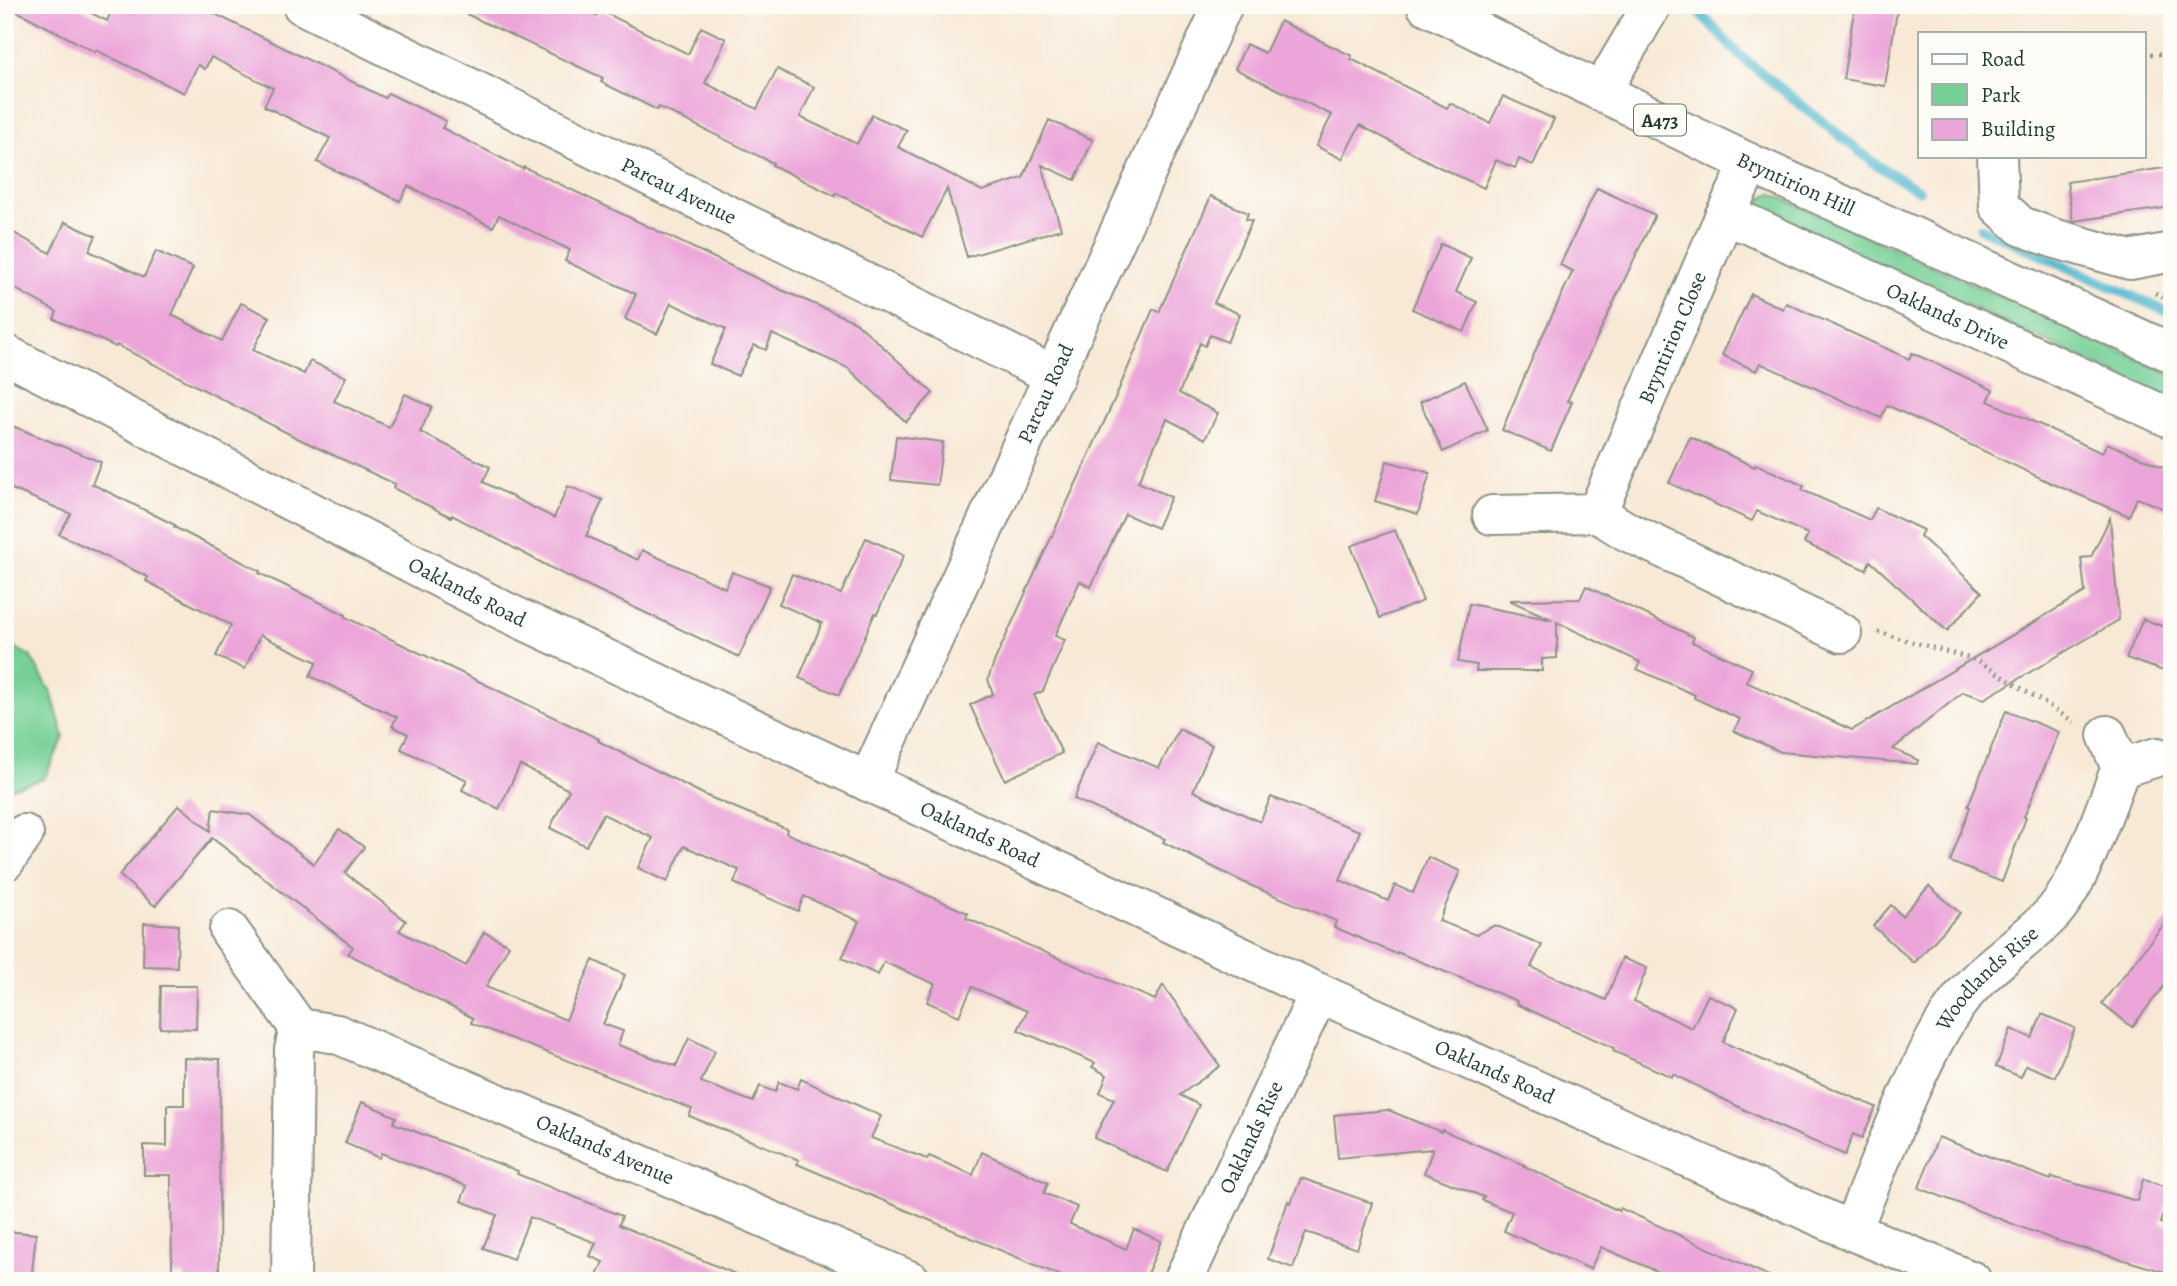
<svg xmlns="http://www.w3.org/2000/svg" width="2177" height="1286" viewBox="0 0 2177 1286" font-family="Alegreya,serif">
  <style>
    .green { fill: #76d096; stroke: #4a8665; stroke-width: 2 }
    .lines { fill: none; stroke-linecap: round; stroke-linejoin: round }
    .stream { stroke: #51b8cf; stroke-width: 10 }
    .building { fill: #eca5d9 }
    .minor-casing { stroke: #8c9385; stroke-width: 42 }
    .major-casing { stroke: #8c9385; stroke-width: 42 }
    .path { stroke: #8c9385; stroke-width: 4.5; stroke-dasharray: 2 5; stroke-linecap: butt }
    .minor { stroke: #fff; stroke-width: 38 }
    .major { stroke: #fff; stroke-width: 38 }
    .labels { text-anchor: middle; stroke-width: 5; stroke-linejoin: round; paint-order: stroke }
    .shield { fill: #fdfcf7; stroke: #62766e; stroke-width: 2 }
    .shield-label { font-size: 19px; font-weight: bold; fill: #1f3d34 }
    .street-label { font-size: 21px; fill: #1f3d34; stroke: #fdfcf7 }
  </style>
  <rect width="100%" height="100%" fill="#fdfcf7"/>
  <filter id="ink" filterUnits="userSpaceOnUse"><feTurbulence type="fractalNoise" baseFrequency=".0143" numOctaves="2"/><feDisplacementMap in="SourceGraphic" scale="14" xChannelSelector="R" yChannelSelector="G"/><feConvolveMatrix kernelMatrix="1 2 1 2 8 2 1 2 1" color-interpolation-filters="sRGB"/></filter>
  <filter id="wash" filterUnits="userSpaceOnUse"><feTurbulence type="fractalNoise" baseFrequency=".00686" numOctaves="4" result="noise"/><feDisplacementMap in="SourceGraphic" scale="28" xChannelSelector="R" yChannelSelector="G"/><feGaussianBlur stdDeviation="1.57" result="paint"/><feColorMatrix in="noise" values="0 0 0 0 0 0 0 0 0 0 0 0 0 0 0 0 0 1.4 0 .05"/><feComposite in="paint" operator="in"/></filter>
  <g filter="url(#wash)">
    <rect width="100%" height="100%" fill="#f8e9d6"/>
    <g class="green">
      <polygon points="1771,193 2172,374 2172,400 1766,212 1758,205 1763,197"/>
      <polygon points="5,642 30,656 51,692 64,737 44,779 5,790"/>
    </g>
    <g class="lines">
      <g class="stream">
        <polyline points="1692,5 1739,55 1874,163 1919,191"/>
        <polyline points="1981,228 2172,314"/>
      </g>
    </g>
    <g id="blocks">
      <g class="building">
        <polygon points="5,5 75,5 107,21 114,5 197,5 385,98 388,93 446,121 442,128 523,169 524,167 777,288 856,322 933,393 906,422 848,368 772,334 766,350 754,345 738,376 710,364 726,329 671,303 657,334 625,319 636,294 565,261 570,250 499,215 493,227 408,186 400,201 317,162 330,138 264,106 273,88 211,57 205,69 198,65 184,93 96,50 95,52"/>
        <polygon points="447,5 575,5 597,16 600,10 688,54 701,27 726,39 705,83 757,109 777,69 814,87 800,117 857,144 872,115 907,130 898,147 982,191 1023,178 1049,120 1093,140 1075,180 1042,165 1061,229 967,257 947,189 922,237 836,193 835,196 772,165 773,163 659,107 657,110 601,82 603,78"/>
        <polygon points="1855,5 1898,5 1885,86 1843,79"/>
        <polygon points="1280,21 1352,56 1351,59 1447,108 1450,103 1490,123 1503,96 1554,119 1533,165 1519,159 1515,168 1496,160 1484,188 1439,167 1360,125 1342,159 1316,146 1332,115 1235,69 1246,44 1265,53"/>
        <polygon points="2172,167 2172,207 2073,221 2067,182"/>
        <polygon points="1597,188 1655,215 1567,401 1572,402 1551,451 1502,430 1537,347 1573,271 1560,265"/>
        <polygon points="1211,196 1248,213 1246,219 1252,221 1214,303 1240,314 1227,342 1210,335 1205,346 1200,343 1179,393 1218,413 1205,439 1167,419 1138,482 1171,497 1157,528 1125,514 1091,587 1080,581 1055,636 1065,640 1043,691 1034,695 1062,753 1005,780 970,705 993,694 988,679 995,660 1116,396 1153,309 1159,312"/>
        <polygon points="65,222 96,236 89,251 144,277 156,251 193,268 172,315 222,341 241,303 270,317 253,350 304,374 310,361 346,377 334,401 389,427 405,394 432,407 420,432 490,467 483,482 554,518 568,486 603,500 586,536 638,560 642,550 725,588 732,572 770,586 739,657 559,572 452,515 451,517 393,488 395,484 297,438 117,345 116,347 54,319 57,312 5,283 5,228 50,253"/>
        <polygon points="1441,244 1471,258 1456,292 1477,302 1464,332 1412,309"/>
        <polygon points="1751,294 1783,309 1786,303 1909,359 1912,353 1948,369 1993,390 1988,401 2102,453 2107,443 2172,471 2172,512 2137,498 2129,516 2051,483 1887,405 1881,418 1760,363 1756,371 1722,355"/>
        <polygon points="1465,381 1488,430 1443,452 1420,402"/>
        <polygon points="5,423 101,462 92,484 175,525 174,527 260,571 259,573 346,615 345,617 599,739 598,741 707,796 787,829 786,833 968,913 966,918 1155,1000 1163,985 1220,1066 1180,1095 1199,1105 1167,1172 1094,1138 1114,1099 1100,1093 1107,1075 1092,1067 1095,1063 1018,1030 1027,1011 972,987 959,1016 927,1002 935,984 884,962 878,975 842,958 859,921 804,896 798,911 734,883 739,870 684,846 667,882 638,868 653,838 603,814 586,846 550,828 569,790 520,765 499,809 462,790 467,780 401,749 408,734 392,726 397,717 310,676 317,662 260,635 245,669 216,656 231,625 146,581 148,577 59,534 71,514 5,486"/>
        <polygon points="896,436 943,442 937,485 891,480"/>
        <polygon points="1690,437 1755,467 1756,464 1804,486 1802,490 1870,520 1876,508 1923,530 1920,536 1982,592 1947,631 1870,561 1866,570 1804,543 1808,534 1757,511 1752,521 1669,483"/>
        <polygon points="1387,461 1430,473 1418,514 1375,501"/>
        <polygon points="2110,518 2119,620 1984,699 1963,692 1893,749 1918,760 1917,764 1781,752 1734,731 1740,719 1694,698 1695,695 1637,669 1640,662 1557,622 1557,658 1542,659 1542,671 1476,671 1477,665 1458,662 1469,604 1553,620 1509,600 1580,599 1586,586 1694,637 1692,642 1752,669 1746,682 1852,730 2085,592 2081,558 2091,557"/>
        <polygon points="1395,530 1423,601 1380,618 1351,546"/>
        <polygon points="866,538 904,555 877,614 875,613 839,695 799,678 822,623 779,604 792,574 841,594"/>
        <polygon points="2143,619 2172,630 2172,674 2126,658"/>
        <polygon points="2006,711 2059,732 2024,817 2026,818 2002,882 1950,862 1970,807 1968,806"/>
        <polygon points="1179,729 1212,745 1193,791 1260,822 1271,797 1360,831 1340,880 1388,901 1395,885 1413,893 1428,857 1460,871 1439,921 1476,935 1495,925 1542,945 1531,967 1606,1000 1622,958 1647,968 1634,1001 1692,1028 1708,995 1738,1008 1723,1042 1778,1067 1779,1066 1876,1107 1862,1138 1853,1134 1845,1155 1773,1124 1673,1074 1672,1077 1613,1051 1614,1048 1516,1004 1517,1001 1397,952 1396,954 1334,927 1336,921 1247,884 1163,842 1165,839 1074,799 1098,742 1159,768"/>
        <polygon points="179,805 210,831 213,809 250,815 314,864 339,829 364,847 345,873 406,921 399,931 466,966 484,932 509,945 486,987 566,1020 593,960 625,975 603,1024 623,1031 618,1045 676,1066 689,1038 715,1051 701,1082 753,1102 760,1086 775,1092 779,1082 797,1089 801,1079 881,1116 871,1138 927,1159 929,1156 973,1175 982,1152 1048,1183 1044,1193 1077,1207 1070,1224 1126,1249 1134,1229 1161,1241 1144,1281 1073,1281 797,1164 799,1160 689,1116 692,1109 471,1023 473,1018 348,954 353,947 212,838 155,906 119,875"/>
        <polygon points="1929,886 1960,913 1914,963 1873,926 1891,905 1902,916"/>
        <polygon points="2172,914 2172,976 2132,1027 2102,1003"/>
        <polygon points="144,923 178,925 177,967 143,966"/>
        <polygon points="161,986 197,986 196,1029 160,1028"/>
        <polygon points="2042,1014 2075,1028 2055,1077 2026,1065 2021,1077 1996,1067 2011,1029 2032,1038"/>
        <polygon points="184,1058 220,1059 219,1281 185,1281 185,1275 172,1275 171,1175 144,1175 144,1145 167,1146 167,1105 184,1105"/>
        <polygon points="362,1102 396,1117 393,1123 518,1171 517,1174 622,1216 619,1225 752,1281 594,1281 603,1262 590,1256 596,1243 530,1217 513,1259 483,1248 497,1215 461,1201 467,1186 381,1153 379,1158 345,1143"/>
        <polygon points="1388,1110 1441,1132 1442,1130 1525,1165 1524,1166 1619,1211 1620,1208 1780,1281 1655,1281 1659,1272 1601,1247 1590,1269 1504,1231 1512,1212 1482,1200 1484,1197 1424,1173 1433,1149 1338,1158 1334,1115"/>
        <polygon points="1938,1137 2051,1180 2052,1177 2137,1201 2143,1179 2171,1189 2160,1223 2172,1226 2172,1274 2052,1239 1919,1188"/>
        <polygon points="1301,1178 1372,1203 1357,1249 1306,1232 1293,1268 1268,1259 1288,1201 1291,1203"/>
        <polygon points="5,1231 36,1234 31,1281 5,1281"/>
      </g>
    </g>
  </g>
  <g filter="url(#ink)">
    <use href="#blocks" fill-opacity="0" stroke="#8c9385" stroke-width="2"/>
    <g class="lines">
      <defs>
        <g id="minor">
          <path id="s1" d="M302,5L1055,376"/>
          <polyline points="1601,92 1652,5"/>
          <polyline points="1997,156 1999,206 2021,226 2053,238 2130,260 2172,252"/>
          <path id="s2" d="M1724,217L1748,224L2172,419"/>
          <path id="s3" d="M5,354L506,612L1319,993L1852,1231L1972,1281"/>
          <polyline points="1597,513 1626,531 1842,633"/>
          <path id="s4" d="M1492,515L1597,513L1724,217L1741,183L1747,162"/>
          <polyline points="2121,768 2157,757"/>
          <path id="s5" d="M868,782L1223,5"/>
          <polyline points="5,861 24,834"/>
          <polyline points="229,930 299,1028"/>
          <path id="s6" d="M1852,1231C1870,1184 1889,1139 1909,1093C1924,1061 1939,1027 1960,1000C1985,967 2021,945 2050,916C2082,883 2103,811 2121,768L2107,735"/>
          <path id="s7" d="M291,1281L294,1050L299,1028L337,1034L911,1281"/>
          <path id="s8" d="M1183,1281L1319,993"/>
        </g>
        <g id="major">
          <path id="s9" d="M1426,5L1601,92L1747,162L2172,353"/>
        </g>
      </defs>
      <use href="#minor" class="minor-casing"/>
      <use href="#major" class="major-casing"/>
      <g class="path">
        <polyline points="2144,54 2172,54"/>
        <polyline points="2155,293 2172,301"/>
        <polyline points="1878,632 1979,661 2074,722"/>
      </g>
      <use href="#minor" class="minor"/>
      <use href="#major" class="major"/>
    </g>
  </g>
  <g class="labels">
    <rect class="shield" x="1634" y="104.5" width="52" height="31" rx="5"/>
    <g class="shield-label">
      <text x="1660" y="127">A473</text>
    </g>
    <g class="street-label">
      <text dy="7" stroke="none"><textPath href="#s9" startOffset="411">Bryntirion Hill</textPath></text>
      <text dy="7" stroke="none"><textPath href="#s1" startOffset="420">Parcau Avenue</textPath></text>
      <text dy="7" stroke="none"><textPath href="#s2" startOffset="245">Oaklands Drive</textPath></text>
      <text dy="7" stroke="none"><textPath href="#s4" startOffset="296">Bryntirion Close</textPath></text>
      <text dy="7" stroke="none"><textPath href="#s5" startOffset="427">Parcau Road</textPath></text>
      <text dy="7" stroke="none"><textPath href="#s3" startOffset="520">Oaklands Road</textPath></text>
      <text dy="7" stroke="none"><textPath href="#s3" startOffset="1087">Oaklands Road</textPath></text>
      <text dy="7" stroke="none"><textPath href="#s6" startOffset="290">Woodlands Rise</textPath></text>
      <text dy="7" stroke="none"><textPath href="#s3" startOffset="1654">Oaklands Road</textPath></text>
      <text dy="7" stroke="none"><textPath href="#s8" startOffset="159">Oaklands Rise</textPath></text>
      <text dy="7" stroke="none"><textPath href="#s7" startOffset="584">Oaklands Avenue</textPath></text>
    </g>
  </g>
  <rect width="2177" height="1286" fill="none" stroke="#fdfcf7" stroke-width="28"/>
  <rect x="1918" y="32" width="228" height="126" fill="#fdfcf7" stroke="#a4b0a9" stroke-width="2"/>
  <rect x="1932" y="54" width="35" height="10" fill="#ffffff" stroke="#a4b0a9" stroke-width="2"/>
  <text x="1981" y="66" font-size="21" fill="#1f3d34">Road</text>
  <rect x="1932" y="84" width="35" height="21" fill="#76d096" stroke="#a4b0a9" stroke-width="2"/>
  <text x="1981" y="102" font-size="21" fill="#1f3d34">Park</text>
  <rect x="1932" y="119" width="35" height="21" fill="#eca5d9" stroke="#a4b0a9" stroke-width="2"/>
  <text x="1981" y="136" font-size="21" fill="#1f3d34">Building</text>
</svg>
